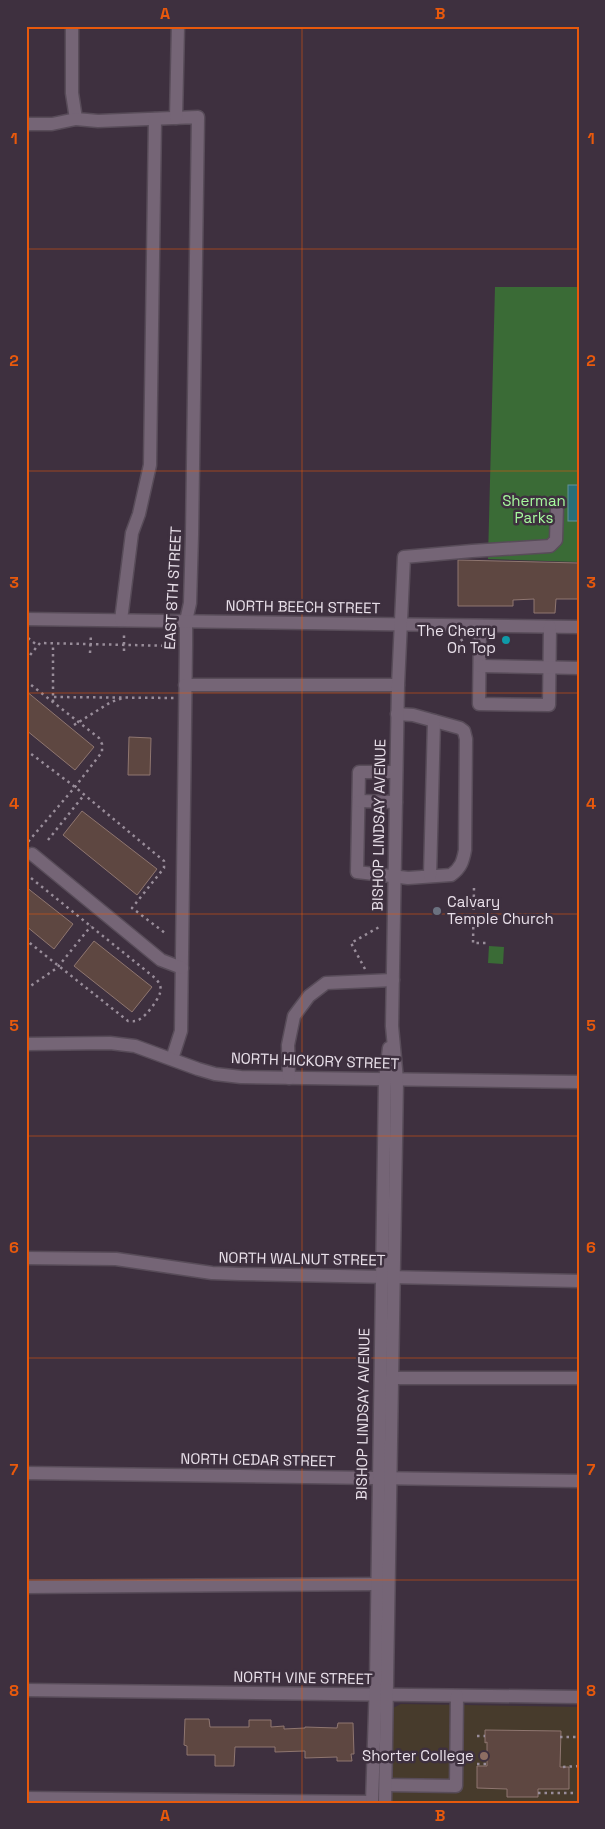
<svg xmlns="http://www.w3.org/2000/svg" width="605" height="1829" viewBox="0 0 605 1829" font-family="'Space Grotesk',sans-serif">
  <style>
    .education { fill: #473b2c }
    .green { fill: #3a6b36 }
    .water { fill: #2a6f78; stroke: #63919a }
    .building { fill: #5e4741; stroke: #8f7670 }
    .lines { fill: none; stroke-linecap: round; stroke-linejoin: round }
    .minor-casing { stroke: #584c59; stroke-width: 15 }
    .path { stroke: #998d9a; stroke-width: 2.5; stroke-dasharray: 2.5 4; stroke-linecap: butt }
    .minor { stroke: #756576; stroke-width: 12 }
    .grid { fill: none; stroke: #e8590c; stroke-width: 1; stroke-opacity: 0.55 }
    .culture-dot { fill: #0f9aa8; stroke: #3e303f; stroke-width: 2 }
    .worship-dot { fill: #6b7280; stroke: #3e303f; stroke-width: 2 }
    .education-dot { fill: #8d6e63; stroke: #3e303f; stroke-width: 2 }
    .labels { text-anchor: middle; stroke-width: 5; stroke-linejoin: round; paint-order: stroke }
    .park-label { font-size: 15px; fill: #a6fa9e; stroke: #3e303f }
    .street-label { font-size: 15px; fill: #e9e0ea; stroke: #3e303f }
    .poi-label { font-size: 15px; fill: #e9e0ea; stroke: #3e303f; text-anchor: end }
    .neatline { fill: none; stroke: #e8590c; stroke-width: 2 }
    .grid-label { font-size: 16px; text-anchor: middle; font-weight: bold; fill: #e8590c }
  </style>
  <rect width="100%" height="100%" fill="#3e303f"/>
  <polygon class="education" points="401,1704 579,1707 579,1803 390,1803 391,1709"/>
  <g class="green">
    <polygon points="495,287 579,287 579,562 488,559"/>
    <polygon points="489,946 504,947 503,964 488,963"/>
  </g>
  <rect class="water" x="568" y="485" width="11" height="36"/>
  <g class="building">
    <polygon points="458,560 579,563 579,599 556,599 555,613 534,613 534,599 513,600 513,606 458,606"/>
    <polygon points="26,691 94,747 75,770 26,730"/>
    <polygon points="129,737 151,738 150,775 128,775"/>
    <polygon points="82,811 157,869 137,895 63,835"/>
    <polygon points="26,887 73,924 54,949 26,926"/>
    <polygon points="94,941 152,987 132,1012 74,966"/>
    <polygon points="185,1719 209,1719 210,1727 249,1727 249,1720 271,1720 271,1727 284,1726 284,1729 305,1728 305,1727 337,1728 338,1723 353,1723 354,1754 351,1754 352,1761 337,1761 337,1757 305,1758 305,1751 275,1752 275,1747 235,1747 234,1766 215,1766 215,1755 187,1755 187,1746 184,1745"/>
    <polygon points="485,1730 561,1731 560,1767 569,1767 569,1789 538,1789 538,1797 507,1797 507,1789 477,1788 477,1766 487,1766 487,1742 485,1743"/>
  </g>
  <g class="lines">
    <defs>
      <g id="minor">
        <polyline points="72,26 72,93 76,119 98,121 198,117 192,535 190,603 186,621 186,646 181,1031 172,1059"/>
        <polyline points="176,118 178,26"/>
        <polyline points="26,124 52,124 76,119"/>
        <polyline points="26,619 579,627"/>
        <polyline points="121,620 132,533 139,514 150,465 155,119"/>
        <polyline points="480,626 479,704 549,705 550,627"/>
        <polyline points="480,666 579,668"/>
        <polyline points="185,685 398,685"/>
        <path d="M396,772H359L357,872L408,878L451,875C461,868 463,861 465,850L466,739L464,731L460,728L413,715L397,714"/>
        <polyline points="359,801 396,802"/>
        <polyline points="32,854 161,960 182,968"/>
        <polyline points="430,876 434,721"/>
        <polyline points="26,1044 110,1043 135,1046 198,1069 215,1074 241,1077 579,1082"/>
        <polyline points="289,1078 288,1045 294,1016 309,996 326,983 393,980"/>
        <polyline points="26,1258 116,1259 212,1273 240,1274 579,1281"/>
        <polyline points="392,1378 579,1378"/>
        <polyline points="26,1473 579,1481"/>
        <polyline points="26,1587 376,1584"/>
        <polyline points="26,1690 579,1697"/>
        <polyline points="386,1785 456,1786 457,1696"/>
        <polyline points="26,1798 372,1802"/>
        <polyline points="372,1803 376,1681 385,1080 389,1048"/>
        <polyline points="385,1803 397,1080 392,1026 398,685 404,557 472,551 550,546 556,540 557,506"/>
      </g>
    </defs>
    <use href="#minor" class="minor-casing"/>
    <g class="path">
      <polyline points="28,638 38,646"/>
      <polyline points="461,639 467,649"/>
      <polyline points="124,651 124,633"/>
      <polyline points="90,653 91,634"/>
      <polyline points="26,660 40,643 175,646"/>
      <polyline points="26,681 99,738 102,744 102,752 75,787 27,843"/>
      <polyline points="54,697 174,698"/>
      <polyline points="53,702 53,645"/>
      <polyline points="74,725 111,702 123,698"/>
      <polyline points="26,750 75,787 164,861 164,868 132,908 165,933"/>
      <polyline points="48,840 84,795"/>
      <path d="M26,874L155,978C159,982 162,987 160,993C158,1000 147,1015 140,1019C136,1022 133,1021 128,1021L26,940"/>
      <polyline points="474,888 473,943 486,943"/>
      <polyline points="365,969 351,943 381,926"/>
      <polyline points="26,989 57,968 91,926"/>
      <polyline points="477,1736 485,1736"/>
      <polyline points="560,1737 579,1737"/>
      <polyline points="477,1764 487,1764"/>
      <polyline points="563,1767 579,1766"/>
      <polyline points="538,1793 579,1793"/>
    </g>
    <use href="#minor" class="minor"/>
  </g>
  <path class="grid" d="M302,26V1803M26,249H579M26,471H579M26,693H579M26,914H579M26,1136H579M26,1358H579M26,1580H579"/>
  <circle class="culture-dot" cx="506" cy="640" r="5"/>
  <circle class="worship-dot" cx="437" cy="911" r="5"/>
  <circle class="education-dot" cx="484" cy="1756" r="5"/>
  <g class="labels">
    <g class="park-label">
      <text x="534" y="506">Sherman<tspan x="534" dy="17">Parks</tspan></text>
    </g>
    <g class="street-label">
      <text transform="translate(173 588) rotate(-87)" y="5">EAST 8TH STREET</text>
      <text transform="translate(303 607) rotate(1)" y="5">NORTH BEECH STREET</text>
      <text transform="translate(379 825) rotate(-89)" y="5">BISHOP LINDSAY AVENUE</text>
      <text transform="translate(315 1061) rotate(2)" y="5">NORTH HICKORY STREET</text>
      <text transform="translate(302 1259) rotate(1)" y="5">NORTH WALNUT STREET</text>
      <text transform="translate(363 1414) rotate(-89)" y="5">BISHOP LINDSAY AVENUE</text>
      <text transform="translate(258 1460) rotate(1)" y="5">NORTH CEDAR STREET</text>
      <text transform="translate(303 1678) rotate(1)" y="5">NORTH VINE STREET</text>
    </g>
    <g class="poi-label">
      <text x="496" y="636">The Cherry<tspan x="496" dy="17">On Top</tspan></text>
      <text x="447" y="907" text-anchor="start">Calvary<tspan x="447" dy="17">Temple Church</tspan></text>
      <text x="474" y="1761">Shorter College</text>
    </g>
  </g>
  <rect width="605" height="1829" fill="none" stroke="#3e303f" stroke-width="55"/>
  <rect x="28" y="28" width="550" height="1774" class="neatline"/>
  <g class="grid-label">
    <text x="165" y="19">A</text>
    <text x="440" y="19">B</text>
    <text x="14" y="144">1</text>
    <text x="591" y="144">1</text>
    <text x="14" y="366">2</text>
    <text x="591" y="366">2</text>
    <text x="14" y="588">3</text>
    <text x="591" y="588">3</text>
    <text x="14" y="809">4</text>
    <text x="591" y="809">4</text>
    <text x="14" y="1031">5</text>
    <text x="591" y="1031">5</text>
    <text x="14" y="1253">6</text>
    <text x="591" y="1253">6</text>
    <text x="14" y="1475">7</text>
    <text x="591" y="1475">7</text>
    <text x="14" y="1696">8</text>
    <text x="591" y="1696">8</text>
    <text x="165" y="1821">A</text>
    <text x="440" y="1821">B</text>
  </g>
</svg>
